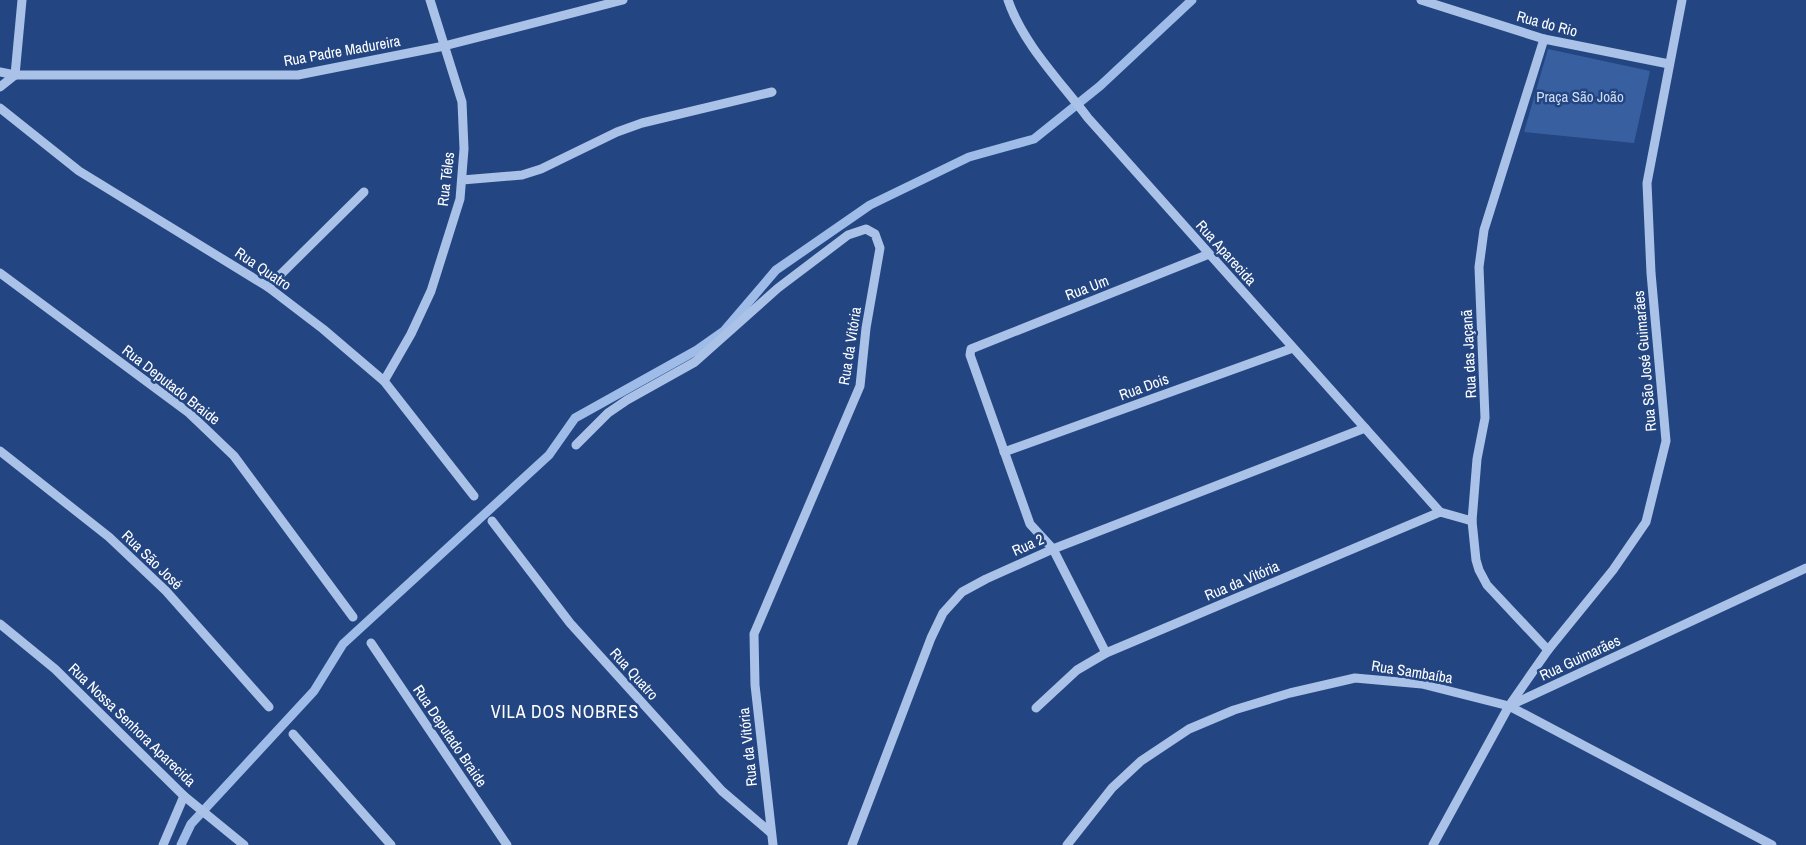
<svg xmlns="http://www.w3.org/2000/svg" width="1806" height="845" viewBox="0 0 1806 845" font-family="'Archivo Narrow',sans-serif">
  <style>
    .green { fill: #385fa0 }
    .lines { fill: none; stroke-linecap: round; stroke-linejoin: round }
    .stream { stroke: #9fbce8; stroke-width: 9 }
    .minor { stroke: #abc2e8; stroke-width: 9 }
    .labels { text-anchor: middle; stroke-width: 5; stroke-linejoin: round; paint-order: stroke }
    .street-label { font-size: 15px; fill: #fff; stroke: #234682 }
    .park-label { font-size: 15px; fill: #cfdef6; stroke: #234682 }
    .quarter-label { font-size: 18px; letter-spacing: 1px; fill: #fff; stroke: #234682 }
  </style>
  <rect width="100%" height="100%" fill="#234682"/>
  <polygon class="green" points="1548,49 1650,71 1634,143 1524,132"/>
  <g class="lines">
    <polyline class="stream" points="181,845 191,824 314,691 343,644 549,455 575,418 697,350 724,331 776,270 870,205 969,157 1034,139 1100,86 1192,0"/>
    <g class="minor">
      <path d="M1008,0C1023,44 1060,81 1088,118L1440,512"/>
      <polyline points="1421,0 1544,39 1669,64"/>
      <polyline points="1544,39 1484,230 1479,267 1485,418 1477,459 1472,521 1476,560 1479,570 1487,585 1548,650"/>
      <polyline points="0,72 15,75 298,75 444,46 623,0"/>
      <polyline points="15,75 22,0"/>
      <polyline points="0,87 15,75"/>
      <polyline points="0,108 79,171 268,287 323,329 384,381 474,496"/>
      <polyline points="462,180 522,175 541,169 617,132 642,123 772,92"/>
      <polyline points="0,273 189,413 234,456 353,617"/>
      <polyline points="268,287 364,192"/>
      <polyline points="384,381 411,334 431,291 460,199 464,149 462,102 430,0"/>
      <polyline points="576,445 608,413 627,400 695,362 778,288 848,235 866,229 875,234 880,248 866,328 860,386 754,634 755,685 773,845"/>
      <polyline points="0,451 109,537 166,591 269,707"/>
      <polyline points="1004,452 1293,348"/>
      <polyline points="492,521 570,623 722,791 770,832"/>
      <polyline points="0,624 55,669 184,796 244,845"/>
      <polyline points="371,643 507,845"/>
      <polyline points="1106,653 1053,549 1030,524 970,355 971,349 1209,254"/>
      <polyline points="1509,706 1806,568"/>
      <polyline points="1036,708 1077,670 1106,653 1440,512 1472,521"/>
      <polyline points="293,734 391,845"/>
      <polyline points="163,845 184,796"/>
      <polyline points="852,845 931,638 943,613 962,592 986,579 1053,549 1365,428"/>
      <polyline points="1067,845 1112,788 1141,761 1189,729 1234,710 1290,693 1355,678 1422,684 1509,706 1772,845"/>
      <polyline points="1433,845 1509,706 1548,650 1613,570 1646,522 1666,441 1651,273 1647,183 1682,0"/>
    </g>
  </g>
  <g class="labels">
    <g class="street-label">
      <text transform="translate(1547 24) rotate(15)" y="5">Rua do Rio</text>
      <text transform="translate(342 51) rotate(-10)" y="5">Rua Padre Madureira</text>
      <text transform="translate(446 179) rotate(-83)" y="5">Rua Téles</text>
      <text transform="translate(1226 253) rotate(48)" y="5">Rua Aparecida</text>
      <text transform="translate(263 269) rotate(34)" y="5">Rua Quatro</text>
      <text transform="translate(1087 288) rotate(-21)" y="5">Rua Um</text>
      <text transform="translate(850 346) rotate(-81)" y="5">Rua da Vitória</text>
      <text transform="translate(1469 354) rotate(-93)" y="5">Rua das Jaçanã</text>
      <text transform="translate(1645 361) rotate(-95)" y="5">Rua São José Guimarães</text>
      <text transform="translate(171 385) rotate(38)" y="5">Rua Deputado Braide</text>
      <text transform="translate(1144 387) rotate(-20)" y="5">Rua Dois</text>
      <text transform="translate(1028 545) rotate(-24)" y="5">Rua 2</text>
      <text transform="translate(152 560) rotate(44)" y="5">Rua São José</text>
      <text transform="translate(1242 581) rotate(-23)" y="5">Rua da Vitória</text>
      <text transform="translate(1580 658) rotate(-25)" y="5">Rua Guimarães</text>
      <text transform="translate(1412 672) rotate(9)" y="5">Rua Sambaíba</text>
      <text transform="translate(634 674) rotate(48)" y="5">Rua Quatro</text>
      <text transform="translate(132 725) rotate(44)" y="5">Rua Nossa Senhora Aparecida</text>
      <text transform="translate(450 736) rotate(56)" y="5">Rua Deputado Braide</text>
      <text transform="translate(748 747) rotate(-96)" y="5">Rua da Vitória</text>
    </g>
    <g class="park-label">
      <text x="1580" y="102">Praça São João</text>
    </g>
    <g class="quarter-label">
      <text x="565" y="718">VILA DOS NOBRES</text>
    </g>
  </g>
</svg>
